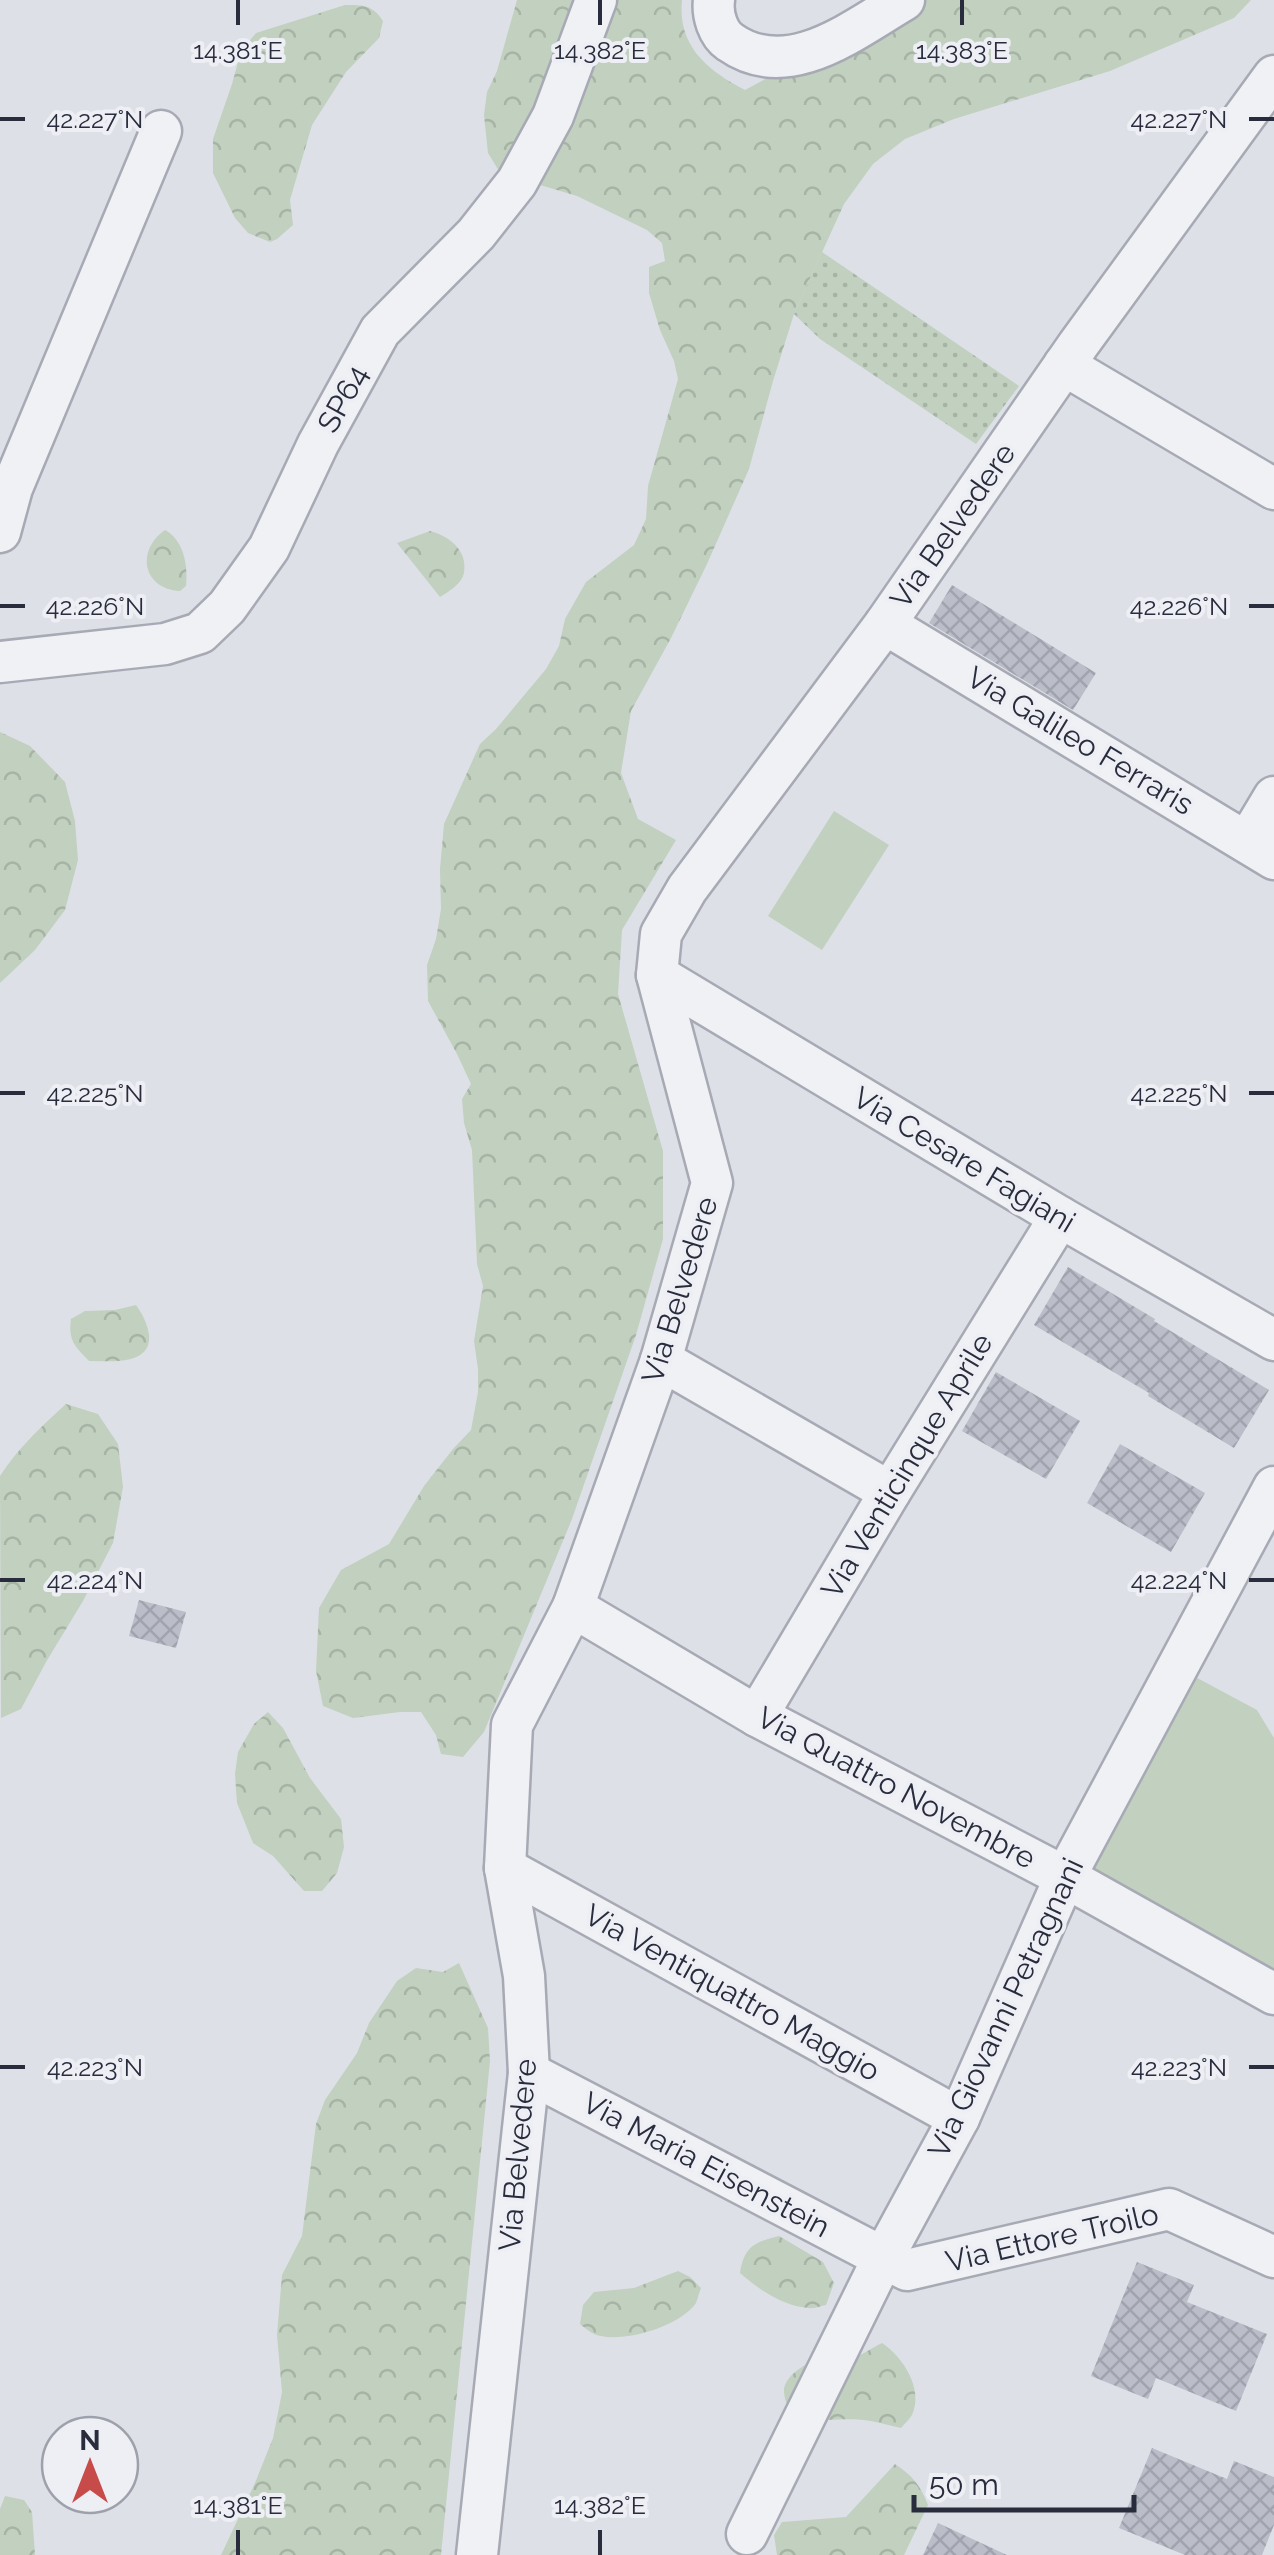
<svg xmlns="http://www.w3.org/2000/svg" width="1274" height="2555" viewBox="0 0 1274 2555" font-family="Raleway,sans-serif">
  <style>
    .green { fill: #c1d0bf }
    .forest { fill: url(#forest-crowns) }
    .garden { fill: url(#garden-dots) }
    .building { fill: url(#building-cross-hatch) }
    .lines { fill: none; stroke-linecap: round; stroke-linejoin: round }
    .minor-casing { stroke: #a7aab4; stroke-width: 45 }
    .minor { stroke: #f0f1f5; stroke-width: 40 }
    .ticks { fill: none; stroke: #282c3d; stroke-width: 4 }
    .labels { text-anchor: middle; stroke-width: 8; stroke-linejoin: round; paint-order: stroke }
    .street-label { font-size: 30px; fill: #282c3d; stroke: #edeff4 }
    .ticks-label { font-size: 25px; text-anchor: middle; fill: #282c3d; stroke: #edeff4; stroke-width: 8; stroke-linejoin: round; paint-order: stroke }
  </style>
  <defs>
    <pattern id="forest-crowns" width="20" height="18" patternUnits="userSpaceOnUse" patternTransform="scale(2.5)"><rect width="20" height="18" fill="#c1d0bf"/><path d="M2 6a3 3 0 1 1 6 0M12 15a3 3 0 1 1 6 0" fill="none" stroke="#a6b3a5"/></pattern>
    <pattern id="garden-dots" width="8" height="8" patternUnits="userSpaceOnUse" patternTransform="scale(2.5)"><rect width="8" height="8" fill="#c1d0bf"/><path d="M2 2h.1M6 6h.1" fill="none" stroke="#a6b3a5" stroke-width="1.8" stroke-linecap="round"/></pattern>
    <pattern id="building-cross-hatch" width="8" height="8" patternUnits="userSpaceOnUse" patternTransform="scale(2.5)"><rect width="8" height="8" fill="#bbbec9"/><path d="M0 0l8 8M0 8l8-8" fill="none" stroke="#a1a3ae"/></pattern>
  </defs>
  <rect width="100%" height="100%" fill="#dee0e7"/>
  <g class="green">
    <polygon points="834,811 889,845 822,950 768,916"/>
    <polygon points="1186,1672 1257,1710 1274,1738 1274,1971 1085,1869"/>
  </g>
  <g class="forest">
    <polygon points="517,0 577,0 539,105 502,176 488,153 484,115 487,92 497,71"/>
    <path d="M607,0H682C677,46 708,71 745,90L911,0H1251L1234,18L1110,71L954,119L905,139L873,164L844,204L794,314L773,381L749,469L707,564L671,638L631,711L621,773L638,819L676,840L622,930L618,994L663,1151V1239L636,1335L572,1519L484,1732L463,1757L441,1754L436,1735L421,1712H400L353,1718L323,1706L316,1671L319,1608L341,1570L389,1544L424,1486L453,1449L471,1430L478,1392V1369L474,1341L483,1286L477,1264L472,1150L464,1123L462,1099L471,1084L457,1054L428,1001L427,965L436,939L441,909L440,869L444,824L480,744L496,729L546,669L559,646L565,619L586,582L634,545L646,519L648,486L678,379L674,361L660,330L649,293V267L665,261L662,243L647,230L577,196L530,182Z"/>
    <path d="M345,5C363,5 373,5 383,21L379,38L346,72L312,125L290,200L293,225L277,239L270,242L248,233L235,218L213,173V139L232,84L241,51L256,33Z"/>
    <path d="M165,530C184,540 188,566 186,586L180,591C142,589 136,550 165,530Z"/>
    <path d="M430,531C449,536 468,550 464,573C462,584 448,592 440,597L397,543Z"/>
    <polygon points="0,732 30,746 65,782 75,821 78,860 65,910 35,950 0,983"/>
    <path d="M136,1305C142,1313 148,1325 149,1335C152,1366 109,1361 89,1361C75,1346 68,1341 71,1319L85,1311L115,1310Z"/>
    <path d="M66,1404L98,1414L118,1444L123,1487L113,1543L83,1601L46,1662L21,1709L1,1718L0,1476C18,1448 42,1426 66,1404Z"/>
    <polygon points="268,1712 283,1728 310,1778 341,1819 344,1847 337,1873 322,1891 304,1891 273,1856 253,1843 237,1803 235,1774 238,1752 254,1724"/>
    <polygon points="459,1963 488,2028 490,2061 441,2555 221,2555 255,2483 273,2438 282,2392 277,2335 282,2275 302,2236 316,2124 325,2100 357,2053 369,2023 397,1981 416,1968 443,1972"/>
    <path d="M779,2236L823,2262L834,2283L826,2305C820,2306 815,2309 809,2308C784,2307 758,2289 740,2273C744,2247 754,2242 779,2236Z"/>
    <path d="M678,2271L690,2277L701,2288C700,2290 697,2301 696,2303C680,2326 627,2342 601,2336C593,2335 586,2329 580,2324L583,2305L594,2292L634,2288Z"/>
    <path d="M882,2343C903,2357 924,2389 912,2415C909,2420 904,2424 901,2428C888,2425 875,2421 863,2420C837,2416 787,2432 784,2392C783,2380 798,2368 808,2364C819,2359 834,2362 847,2360C859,2357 870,2349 882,2343Z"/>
    <path d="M895,2464C912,2475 921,2486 928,2505L904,2555H777L774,2535L782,2522L846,2517Z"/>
    <polygon points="5,2496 24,2500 32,2512 35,2555 0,2555 0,2509"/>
  </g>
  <polygon class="garden" points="822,252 1019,386 976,444 820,339 794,314"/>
  <g class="building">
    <polygon points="952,585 1096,673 1073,710 929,623"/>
    <polygon points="1068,1267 1155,1319 1154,1321 1269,1390 1234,1448 1148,1396 1149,1393 1034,1325"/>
    <polygon points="996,1372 1080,1421 1046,1479 962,1431"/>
    <polygon points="1120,1444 1205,1493 1171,1552 1087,1503"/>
    <polygon points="139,1600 186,1612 176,1648 129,1636"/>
    <polygon points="1137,2262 1194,2285 1187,2302 1267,2334 1236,2411 1156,2378 1148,2399 1091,2376"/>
    <polygon points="1152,2448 1227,2479 1234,2461 1274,2477 1274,2525 1262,2555 1185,2555 1119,2528"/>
    <polygon points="938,2523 1007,2555 923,2555"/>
  </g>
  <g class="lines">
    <defs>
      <g id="minor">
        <path d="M714,0C712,15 718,34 730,42C788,83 853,30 904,0"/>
        <polyline points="1064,365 1274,489"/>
        <polyline points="0,532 12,488 161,131"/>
        <polyline points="885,624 1274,859"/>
        <polyline points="0,662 165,644 200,633 227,607 269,548 318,444 380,331 476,234 517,182 553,116 596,0"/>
        <polyline points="1247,842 1274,797"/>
        <polyline points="657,975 1060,1217 1274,1340"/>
        <polyline points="661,1360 890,1492"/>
        <polyline points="573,1607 757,1716 1065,1877 1274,1994"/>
        <polyline points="757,1716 890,1492 1060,1217"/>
        <polyline points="505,1868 959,2118"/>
        <polyline points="529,2073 907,2270 1169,2209 1274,2257"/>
        <polyline points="747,2534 883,2258 959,2118 1065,1877 1274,1487"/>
        <polyline points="477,2555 529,2073 524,1976 505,1868 512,1725 573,1607 661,1360 712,1183 657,975 661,934 687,889 885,624 1078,345 1274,76"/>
      </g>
    </defs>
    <use href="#minor" class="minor-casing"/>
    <use href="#minor" class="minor"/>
  </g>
  <path class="ticks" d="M238,0V25M600,0V25M962,0V25M0,119H25M1249,119H1274M0,606H25M1249,606H1274M0,1093H25M1249,1093H1274M0,1580H25M1249,1580H1274M0,2067H25M1249,2067H1274M238,2530V2555M600,2530V2555"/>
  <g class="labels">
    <g class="street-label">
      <text transform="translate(343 399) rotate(-61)" y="10">SP64</text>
      <text transform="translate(953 526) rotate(-55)" y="10">Via Belvedere</text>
      <text transform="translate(1080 741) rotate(31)" y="10">Via Galileo Ferraris</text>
      <text transform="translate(964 1160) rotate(31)" y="10">Via Cesare Fagiani</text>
      <text transform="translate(680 1290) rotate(-73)" y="10">Via Belvedere</text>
      <text transform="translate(907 1466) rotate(-59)" y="10">Via Venticinque Aprile</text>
      <text transform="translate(896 1788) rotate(28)" y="10">Via Quattro Novembre</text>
      <text transform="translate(732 1993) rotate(29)" y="10">Via Ventiquattro Maggio</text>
      <text transform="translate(1006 2008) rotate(-65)" y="10">Via Giovanni Petragnani</text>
      <text transform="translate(518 2155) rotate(-85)" y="10">Via Belvedere</text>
      <text transform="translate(706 2165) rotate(28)" y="10">Via Maria Eisenstein</text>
      <text transform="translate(1052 2238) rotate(-13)" y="10">Via Ettore Troilo</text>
    </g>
  </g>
  <g class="ticks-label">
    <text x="238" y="59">14.381°E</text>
    <text x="600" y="59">14.382°E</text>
    <text x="962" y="59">14.383°E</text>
    <text x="95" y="128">42.227°N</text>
    <text x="1179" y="128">42.227°N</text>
    <text x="95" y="615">42.226°N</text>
    <text x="1179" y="615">42.226°N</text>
    <text x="95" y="1102">42.225°N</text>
    <text x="1179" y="1102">42.225°N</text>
    <text x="95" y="1589">42.224°N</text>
    <text x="1179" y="1589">42.224°N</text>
    <text x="95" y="2076">42.223°N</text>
    <text x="1179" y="2076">42.223°N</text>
    <text x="238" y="2514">14.381°E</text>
    <text x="600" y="2514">14.382°E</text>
  </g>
  <g transform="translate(90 2465)"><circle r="48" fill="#edeff4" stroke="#9ea1ab" stroke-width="2.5"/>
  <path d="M0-8L18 38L0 25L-18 38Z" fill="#c74b48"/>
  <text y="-15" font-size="28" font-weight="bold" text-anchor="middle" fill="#282c3d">N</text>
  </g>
  <path d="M914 2495v15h220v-15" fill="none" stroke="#282c3d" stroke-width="5"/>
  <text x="929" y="2495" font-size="30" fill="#282c3d" stroke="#edeff4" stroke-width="8" paint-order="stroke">50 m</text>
</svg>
